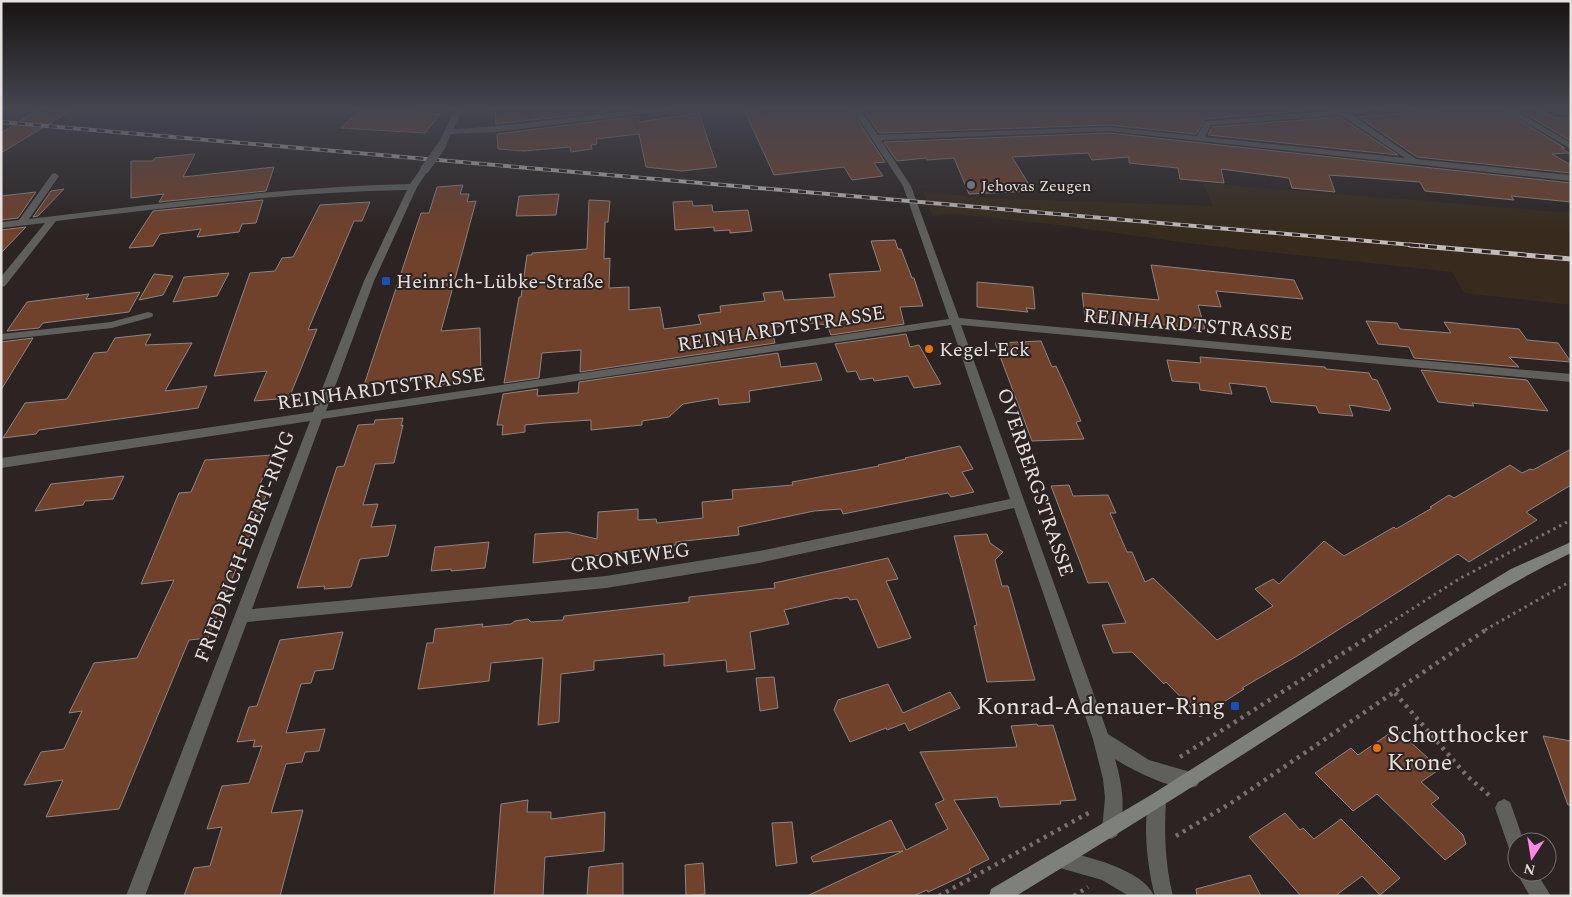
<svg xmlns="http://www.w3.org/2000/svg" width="1572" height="897" viewBox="0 0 1572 897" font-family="Spectral,serif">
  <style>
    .commercial { fill: #362b1c }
    .building { fill: #70412b; stroke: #8d8481 }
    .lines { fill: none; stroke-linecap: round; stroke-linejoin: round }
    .path-far1 { stroke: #76706e; stroke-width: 3; stroke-dasharray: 2.5 4; stroke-linecap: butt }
    .path { stroke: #76706e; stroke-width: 4.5; stroke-dasharray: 3 5; stroke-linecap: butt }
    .minor { fill: #5f605c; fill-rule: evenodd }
    .secondary { fill: #7e807b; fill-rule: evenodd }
    .rail-far1-casing { stroke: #c2bdbb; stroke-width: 4 }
    .rail-casing { stroke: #c2bdbb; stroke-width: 5 }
    .rail-far1 { stroke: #2b2422; stroke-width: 2.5; stroke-dasharray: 8; stroke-linecap: butt }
    .rail { stroke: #2b2422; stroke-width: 3; stroke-dasharray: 9; stroke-linecap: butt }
    .minor-bridge { stroke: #5f605c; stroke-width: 9 }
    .worship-dot { fill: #6b7280; stroke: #2b2422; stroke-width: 2 }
    .transit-dot { fill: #1a4fb4; stroke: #2b2422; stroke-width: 2 }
    .food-dot { fill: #e8710a; stroke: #2b2422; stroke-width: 2 }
    .labels { text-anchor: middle; stroke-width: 4; stroke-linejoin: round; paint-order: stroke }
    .far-poi-label { font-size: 16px; fill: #e5e1df; stroke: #2b2422; text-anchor: start }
    .poi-label { font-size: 20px; fill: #e5e1df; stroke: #2b2422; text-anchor: start }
    .street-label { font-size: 20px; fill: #e5e1df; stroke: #2b2422 }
    .near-poi-label { font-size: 24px; fill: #e5e1df; stroke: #2b2422; text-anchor: end }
  </style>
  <rect width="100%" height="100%" fill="#2b2422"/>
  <polygon class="commercial" points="1203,183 1571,213 1571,305 1464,293 1452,272 1195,244 1058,225 955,214 932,216 923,191 980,198 1213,206"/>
  <g class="building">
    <polygon points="39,109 70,111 1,153 1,133"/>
    <polygon points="495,109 629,109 496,124"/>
    <polygon points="767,109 850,109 885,162 874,163 883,176 852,180 844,167 774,175 745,112"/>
    <polygon points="863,109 1326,109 1205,119 1196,134 1109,125 879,133"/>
    <polygon points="1451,109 1501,109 1565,148 1561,148 1569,153 1552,154 1571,165 1571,173 1417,157 1359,117"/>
    <polygon points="1517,109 1537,109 1556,118 1571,117 1571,141"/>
    <polygon points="360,110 398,111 440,114 425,133 341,128"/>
    <polygon points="699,113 717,167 682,171 646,167 639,134 596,139 597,144 591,145 592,149 571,152 570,147 524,151 498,149 497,134 639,116 639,122"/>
    <polygon points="1340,117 1398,155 1208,135 1212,127"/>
    <polygon points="1109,133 1571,183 1571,202 1511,196 1514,200 1425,191 1420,182 1329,175 1335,192 1292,188 1289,178 1221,169 1224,183 1180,179 1178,168 1129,163 1129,157 1092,160 1088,153 1012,157 1033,191 969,194 954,158 927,160 926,158 897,161 884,142"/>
    <polygon points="195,154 183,177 274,167 266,191 159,202 164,194 131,198 131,161 153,161 155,158"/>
    <polygon points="463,185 460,194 469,194 467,202 476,201 441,331 480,328 481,379 432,386 432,380 364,385 421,213 429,213 437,187"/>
    <polygon points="64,189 38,216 33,217 51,191"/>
    <polygon points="36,192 18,218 1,220 1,196"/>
    <polygon points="559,194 556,215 516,216 519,196"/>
    <polygon points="263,200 256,223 242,224 239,232 197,237 201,229 160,234 153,246 129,248 153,211"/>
    <polygon points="589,200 610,201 608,222 605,222 604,259 610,258 609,288 629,287 629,310 660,307 664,329 701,324 698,315 721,312 720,306 765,301 763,293 782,291 784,300 835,297 829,274 881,271 871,241 895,240 898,249 901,249 912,278 914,278 923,306 900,307 904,324 831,335 827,325 810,323 792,324 771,328 775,343 580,372 581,350 542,353 539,378 504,383 519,297 521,297 527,255 532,255 532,253 587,249"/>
    <polygon points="692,201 693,206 712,205 713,212 748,210 752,231 730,233 730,230 714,231 714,227 675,230 673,202"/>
    <polygon points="370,202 362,221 354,221 308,330 317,329 289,398 254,401 267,371 214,376 250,273 275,271 282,258 293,257 320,205"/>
    <polygon points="26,227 1,253 1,230"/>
    <polygon points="1151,265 1294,280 1303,299 1216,291 1221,307 1198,305 1205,329 1145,323 1146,327 1113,324 1113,320 1085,317 1082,293 1159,300"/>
    <polygon points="229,273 217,296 173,302 184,277"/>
    <polygon points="154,274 173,276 163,295 139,300"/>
    <polygon points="977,282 1033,287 1035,309 1026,308 1028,312 977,307"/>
    <polygon points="140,292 129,312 43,323 39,328 7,331 27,302 89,294 86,299"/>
    <polygon points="1366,321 1397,323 1400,329 1451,333 1444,322 1519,329 1527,340 1558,343 1571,362 1509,357 1519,367 1414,358 1409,347 1378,344"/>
    <polygon points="151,334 145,345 192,343 165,391 207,386 198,408 39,430 36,434 3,438 25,403 67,399 94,353 107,352 115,338"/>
    <polygon points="906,334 910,347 919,345 941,384 914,388 908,376 874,381 873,378 860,380 856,371 847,372 835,344"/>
    <polygon points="33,338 1,390 1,342"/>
    <polygon points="1041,341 1052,367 1056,366 1081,421 1076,422 1084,439 1032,441 995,343"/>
    <polygon points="778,353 781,367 816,363 822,380 749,391 750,402 719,405 718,398 683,404 669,417 642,421 642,425 591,430 591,420 545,423 525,425 525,432 502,435 503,425 497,425 503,394 538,389 537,396 578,393 579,382"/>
    <polygon points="1200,357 1325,367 1326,369 1369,373 1372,379 1377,380 1391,409 1389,409 1390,411 1349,405 1353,416 1319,413 1316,406 1271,402 1266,387 1229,383 1232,394 1200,390 1199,383 1172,381 1167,360 1201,363"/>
    <polygon points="1421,370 1527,380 1548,411 1472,403 1474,406 1438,402"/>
    <polygon points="403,418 401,426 403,425 394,463 375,464 363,505 378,504 371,527 396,525 388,556 360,559 351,587 324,589 325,586 297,588 337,467 344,466 358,425 374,424 375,420"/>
    <polygon points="960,446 973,469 962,472 974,492 951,497 948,493 843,514 841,509 814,511 738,527 739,535 676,542 676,545 635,549 635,551 533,563 535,534 567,532 597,539 598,512 638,509 638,520 656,519 657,523 703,518 702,502 733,499 732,490 793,485 792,482 879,466 878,465 906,459 905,458"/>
    <polygon points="1571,449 1571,485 1526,512 1537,520 1469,562 1458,554 1297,656 1242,688 1244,689 1200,717 1166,682 1164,684 1132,652 1113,653 1102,625 1126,623 1108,582 1088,583 1051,486 1069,485 1073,496 1108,495 1116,513 1110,513 1127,552 1132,552 1145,582 1153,578 1217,640 1273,606 1255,589 1273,579 1279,584 1324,541 1344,556 1394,527 1396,529 1432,508 1430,507 1449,495 1454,498 1510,465 1522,473 1530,469 1533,470"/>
    <polygon points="272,455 256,494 267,493 208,638 189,640 119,809 46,817 63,780 24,785 41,752 64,749 82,711 69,713 94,663 137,658 174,580 141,584 179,493 191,492 205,460"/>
    <polygon points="124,476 113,499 85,501 83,505 35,511 51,484"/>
    <polygon points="987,534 990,543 1003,552 995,560 1002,586 1008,586 1035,680 987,682 974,626 977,625 954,536"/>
    <polygon points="489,542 485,568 451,571 451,569 431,571 435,547"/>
    <polygon points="888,558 898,579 886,581 911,638 878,648 857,599 850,600 848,597 838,599 837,598 784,610 789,624 750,632 755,669 727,672 726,660 664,666 664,654 594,661 594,670 561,674 559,722 538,725 543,658 491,663 489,681 418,689 427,643 433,643 435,629 483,624 482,627 511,624 515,621 528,619 531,622 563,620 564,616 689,602 689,597 775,588 774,583"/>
    <polygon points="343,632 333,669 315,671 311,683 301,684 286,733 325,729 319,751 305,752 302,762 286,764 271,813 303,810 280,896 184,896 194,868 210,866 222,827 207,829 222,786 249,783 262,746 253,747 255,740 237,742 249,707 257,706 280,640"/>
    <polygon points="774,677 778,708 760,711 756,678"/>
    <polygon points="888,684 903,713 950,692 960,708 909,731 905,723 887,730 886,728 850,742 834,710 838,700"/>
    <polygon points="1037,724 1038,726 1053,725 1076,800 1060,801 1061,804 1000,807 997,797 954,800 989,859 969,869 971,872 928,892 927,890 913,896 807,896 903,851 813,862 811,857 847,840 891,820 906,850 948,829 935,804 944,800 920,752 1017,747 1011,726"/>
    <polygon points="1396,729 1440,769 1421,782 1439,798 1431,804 1463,835 1466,844 1445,860 1377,794 1353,811 1315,773 1351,748 1358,755"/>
    <polygon points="1543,736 1571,741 1571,805 1568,805"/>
    <polygon points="528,800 527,812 551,812 551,819 605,812 604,851 545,857 543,896 494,896 501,804"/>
    <polygon points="1285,813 1300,830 1303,828 1314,839 1341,819 1400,878 1380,895 1362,876 1335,896 1301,896 1249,837"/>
    <polygon points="792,822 797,863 776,866 772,823"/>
    <polygon points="623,863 623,896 587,896 589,867"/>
    <polygon points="703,863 705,894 686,896 685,865"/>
    <polygon points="1250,875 1261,896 1197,896 1196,889"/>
  </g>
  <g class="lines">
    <g class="path-far1">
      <polyline points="1379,630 1459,579 1571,520"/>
      <polyline points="1485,630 1571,581"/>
    </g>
    <g class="path">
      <polyline points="1395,693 1467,776 1490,796"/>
      <polyline points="1180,757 1381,629"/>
      <polyline points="1176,836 1231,803 1487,629"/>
      <polyline points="939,896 1092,811"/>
      <polyline points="1074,896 1088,887"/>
    </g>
    <g class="minor">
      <path d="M455,109H463L453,129C529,126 604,109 680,109L496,132L451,134L445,147H439L438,145Z"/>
      <path d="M852,109H860L878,135L1109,127L1197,136L1205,121H1208L1342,110L1392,109L1351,114L1416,159L1571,175V181L1109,131L881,140L911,186L959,318L1571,374V382L961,325L1108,734L1149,760L1197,774L1200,780L1197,786C1178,794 1132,770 1115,759C1122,783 1127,812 1117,836L1111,839L1105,836L1102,830L1105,798L1103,779L1093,739L1014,508L759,563L606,588L247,622L145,896H126L310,421L1,468V458L313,412L364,281L407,190C289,192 173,207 56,221L5,286L1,287V277L45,223L1,228V222L19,220L52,174L55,173L59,176L29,219C156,204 282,187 410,184L422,167H428L429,169L417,187L374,281L326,411L949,319L903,186ZM1341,115L1405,158L1205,137L1211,125ZM951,325L1010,499L759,551L606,576L252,609L322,419Z"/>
      <polygon points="1503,109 1513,109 1571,143 1571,149"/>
      <polygon points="148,312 152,313 153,315 152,317 112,328 1,340 1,334 111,322"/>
      <path d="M1157,792L1163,795L1166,801C1164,833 1165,864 1173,896H1155C1148,871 1141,819 1151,795Z"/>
      <polygon points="1504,799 1510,802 1524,842 1517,842 1517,857 1511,854 1495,808 1498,802"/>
      <path d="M1059,851C1085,855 1144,870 1154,896H1129L1102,880L1053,866L1050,860L1053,854Z"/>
      <polygon points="1517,869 1517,872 1536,872 1551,896 1530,896 1516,872"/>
    </g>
    <path class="secondary" d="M1571,542V553C1482,596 1401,653 1318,706C1218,771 1118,834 1016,896H989L991,889L1151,795L1412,629L1511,569Z"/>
    <defs>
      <polyline id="rail-far1" points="1,122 1425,246"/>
      <polyline id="rail" points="1410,245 1571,259"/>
    </defs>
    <use href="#rail-far1" class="rail-far1-casing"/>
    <use href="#rail" class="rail-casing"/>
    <use href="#rail-far1" class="rail-far1"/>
    <use href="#rail" class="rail"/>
    <polyline class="minor-bridge" points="425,169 442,145"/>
  </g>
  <linearGradient id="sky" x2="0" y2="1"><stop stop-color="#181413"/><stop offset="0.46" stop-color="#44454f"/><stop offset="1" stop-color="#44454f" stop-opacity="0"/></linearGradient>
  <rect width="1572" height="235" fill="url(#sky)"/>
  <circle class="worship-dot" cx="971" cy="185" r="5"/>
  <g class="transit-dot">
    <rect x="381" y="276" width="10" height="10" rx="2.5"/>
    <rect x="1230" y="701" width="10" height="10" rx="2.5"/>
  </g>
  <g class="food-dot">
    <circle cx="929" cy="349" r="5"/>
    <circle cx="1377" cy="748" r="5"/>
  </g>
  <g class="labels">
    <g class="far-poi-label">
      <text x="981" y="191">Jehovas Zeugen</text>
    </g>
    <g class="poi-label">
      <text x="396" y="288">Heinrich-Lübke-Straße</text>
      <text x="939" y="356">Kegel-Eck</text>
    </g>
    <g class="street-label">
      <text transform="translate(1188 324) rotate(5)" y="7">REINHARDTSTRASSE</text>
      <text transform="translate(781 328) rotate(-9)" y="7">REINHARDTSTRASSE</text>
      <text transform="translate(381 388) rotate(-8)" y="7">REINHARDTSTRASSE</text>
      <text transform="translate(1036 482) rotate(71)" y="7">OVERBERGSTRASSE</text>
      <text transform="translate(244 546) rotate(-69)" y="7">FRIEDRICH-EBERT-RING</text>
      <text transform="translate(630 557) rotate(-8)" y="7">CRONEWEG</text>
    </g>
    <g class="near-poi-label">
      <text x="1225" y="714">Konrad-Adenauer-Ring</text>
      <text x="1387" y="742" text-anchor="start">Schotthocker<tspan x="1387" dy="28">Krone</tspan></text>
    </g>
  </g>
  <rect width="1572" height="897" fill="none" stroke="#e5e1df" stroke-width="5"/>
  <g transform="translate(1532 857) rotate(192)"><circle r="24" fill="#2b2422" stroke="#75706e"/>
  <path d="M0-4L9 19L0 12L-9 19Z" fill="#fb87e5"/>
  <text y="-8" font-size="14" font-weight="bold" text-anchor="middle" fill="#e5e1df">N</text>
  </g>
</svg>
